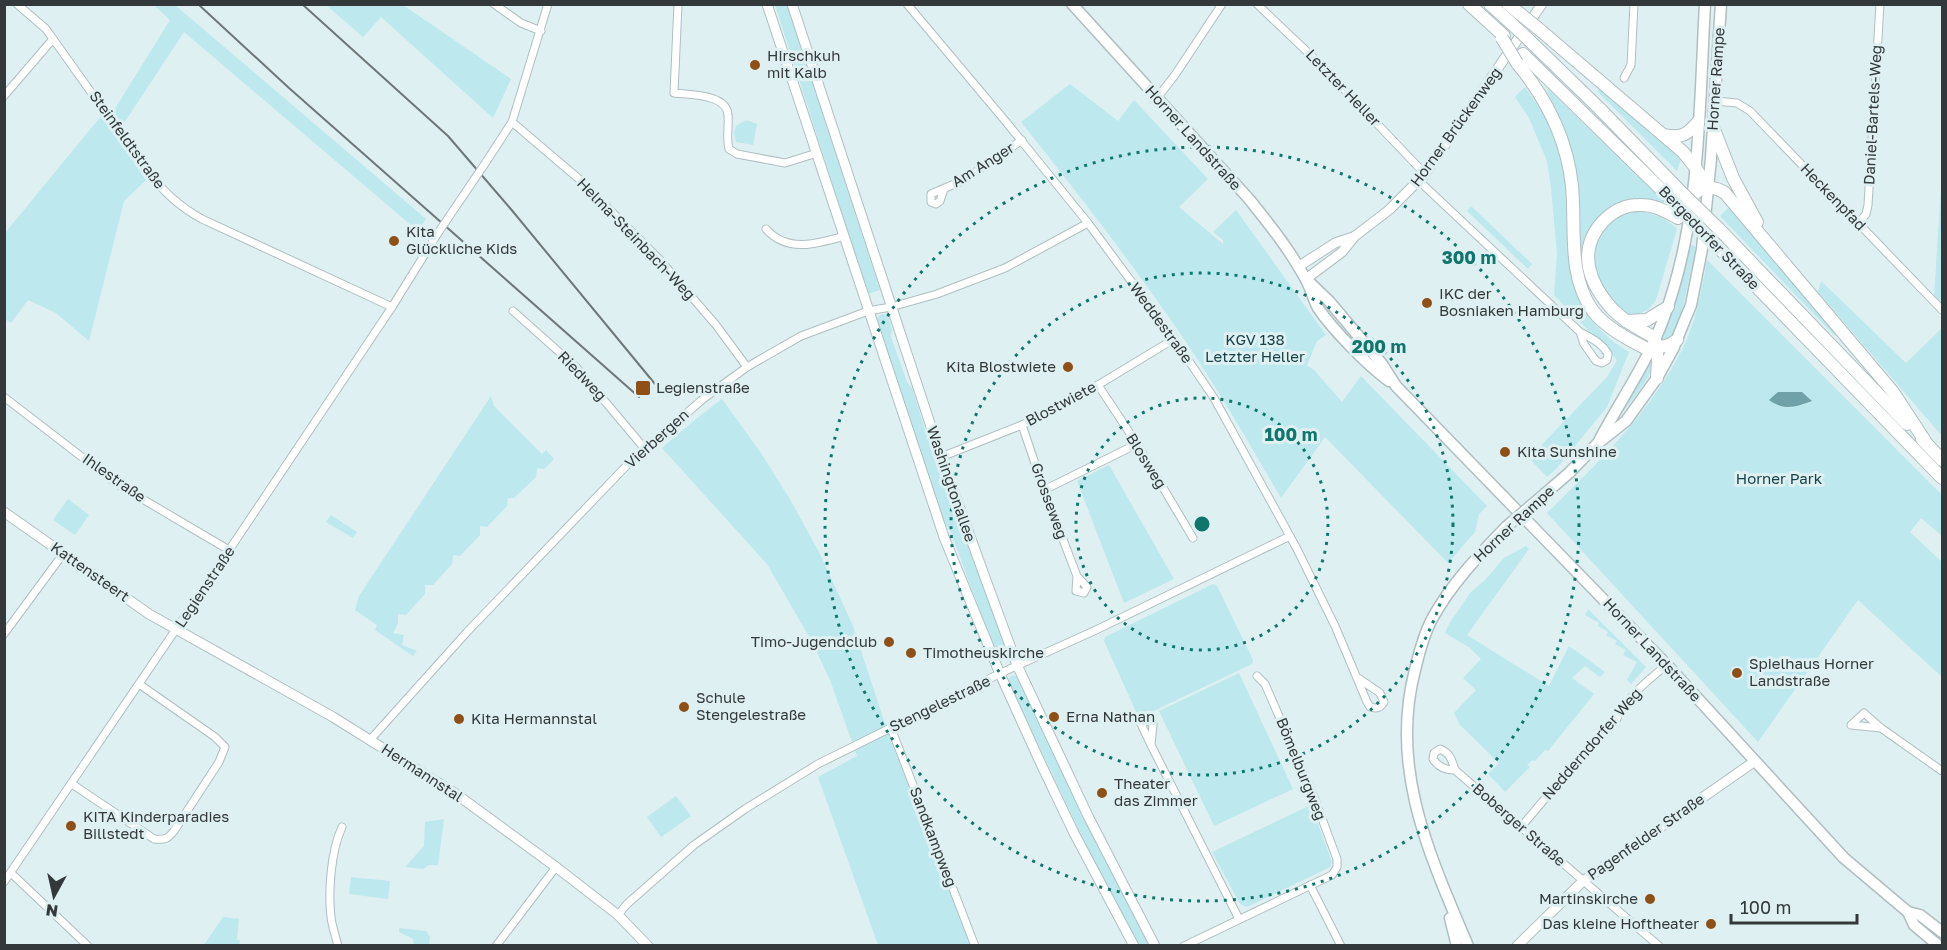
<svg xmlns="http://www.w3.org/2000/svg" width="1947" height="950" viewBox="0 0 1947 950" font-family="'Golos Text',sans-serif">
  <style>
    .green { fill: #bce8ee }
    .water { fill: #71a1a8 }
    .lines { fill: none; stroke-linecap: round; stroke-linejoin: round }
    .minor-casing { stroke: #afbfc1; stroke-width: 9 }
    .tertiary-casing { stroke: #afbfc1; stroke-width: 11 }
    .secondary-casing { stroke: #afbfc1; stroke-width: 13 }
    .primary-casing { stroke: #afbfc1; stroke-width: 13 }
    .trunk-casing { stroke: #afbfc1; stroke-width: 14 }
    .minor { stroke: #fff; stroke-width: 7 }
    .tertiary { stroke: #fff; stroke-width: 9 }
    .secondary { stroke: #fff; stroke-width: 10 }
    .primary { stroke: #fff; stroke-width: 10 }
    .trunk { stroke: #fff; stroke-width: 12 }
    .rail { stroke: #6d7778; stroke-width: 2 }
    .minor-bridge-casing { stroke: #afbfc1; stroke-width: 9; stroke-linecap: butt }
    .primary-bridge-casing { stroke: #afbfc1; stroke-width: 13; stroke-linecap: butt }
    .trunk-bridge-casing { stroke: #afbfc1; stroke-width: 14; stroke-linecap: butt }
    .minor-bridge { stroke: #fff; stroke-width: 7 }
    .primary-bridge { stroke: #fff; stroke-width: 10 }
    .trunk-bridge { stroke: #fff; stroke-width: 12 }
    .ring { fill: none; stroke: #0f766e; stroke-width: 3; stroke-dasharray: 3 6 }
    .poi-dot { fill: #8f5018; stroke: #dff0f2; stroke-width: 2 }
    .labels { text-anchor: middle; stroke-width: 6; stroke-linejoin: round; paint-order: stroke }
    .poi-label { font-size: 15px; fill: #33393a; stroke: #dff0f2; text-anchor: start }
    .street-label { font-size: 15px; fill: #33393a; stroke: #dff0f2 }
    .park-label { font-size: 15px; fill: #164349; stroke: #dff0f2 }
    .centre { fill: #0f766e; stroke: #dff0f2; stroke-width: 3 }
    .ring-label { font-size: 18px; text-anchor: middle; font-weight: bold; fill: #0f766e; stroke: #dff0f2; stroke-width: 6; stroke-linejoin: round; paint-order: stroke }
  </style>
  <rect width="100%" height="100%" fill="#dff0f2"/>
  <g class="green">
    <polygon points="154,5 175,5 426,219 418,231 184,32 122,126 113,112 170,20"/>
    <polygon points="326,5 403,5 511,79 493,118 381,17 363,37"/>
    <polygon points="775,5 787,5 880,290 868,294"/>
    <path d="M1070,84L1118,121L1134,100L1208,179L1179,207L1223,244V240L1213,232L1236,210L1326,335L1317,341L1307,365L1315,371L1342,402L1361,376L1487,506L1479,514L1475,532L1448,563L1325,437L1281,498C1247,439 1212,379 1173,323C1125,254 1074,188 1021,122Z"/>
    <path d="M1525,87C1535,102 1548,117 1554,134C1558,145 1561,158 1563,169C1569,198 1565,227 1569,256C1573,298 1592,331 1629,352L1607,407L1557,468L1547,477L1529,458L1607,377L1617,360L1554,295L1557,253L1551,188L1547,161L1529,118L1515,97Z"/>
    <path d="M1548,89L1664,202L1663,206L1608,210L1589,230L1584,255L1579,254C1577,237 1579,220 1579,203C1579,158 1565,129 1546,90Z"/>
    <polygon points="1600,89 1681,159 1677,171 1597,91"/>
    <polygon points="102,115 146,180 124,201 89,341 56,313 28,300 11,323 5,319 5,233"/>
    <polygon points="746,120 757,124 753,145 736,142 734,133 736,126"/>
    <polygon points="1942,172 1942,304 1934,297"/>
    <polygon points="1471,206 1532,264 1528,269 1467,211"/>
    <polygon points="1729,207 1835,331 1834,335 1720,216"/>
    <path d="M1636,210C1653,213 1664,217 1677,229L1656,300L1648,310L1641,313V316L1626,315C1616,305 1605,296 1599,282C1589,259 1596,224 1622,213C1626,211 1632,211 1636,210Z"/>
    <polygon points="1690,244 1696,247 1679,325 1673,335 1665,341 1661,339 1684,272"/>
    <path d="M1707,260L1942,495V536L1921,518L1910,532L1942,562V677L1858,600L1758,742L1547,513C1599,462 1649,414 1683,348C1696,321 1702,289 1707,260Z"/>
    <polygon points="1821,281 1906,363 1942,328 1942,436 1818,292"/>
    <path d="M882,314L888,316L892,330L891,337L907,382L912,388L937,467L1009,653L997,658L950,530C941,522 934,492 930,479C912,425 894,372 877,318Z"/>
    <path d="M1651,359L1655,360C1648,383 1631,401 1616,420Z"/>
    <polygon points="491,396 494,406 542,454 546,450 554,459 544,469 537,468 536,477 514,498 508,498 507,506 487,527 480,526 480,535 460,556 453,555 452,564 433,585 425,585 425,594 406,615 398,614 398,624 393,633 404,635 402,645 417,651 413,656 375,630 377,625 355,610 359,596"/>
    <polygon points="722,399 761,453 791,501 820,554 853,626 890,739 972,945 878,945 818,777 857,756 830,680 811,640 767,564 662,448 691,423"/>
    <polygon points="1109,465 1174,579 1124,603 1077,481"/>
    <polygon points="68,499 89,515 75,535 53,520"/>
    <polygon points="331,515 357,532 353,538 326,522"/>
    <polygon points="1526,546 1529,549 1467,635 1549,686 1569,646 1605,672 1600,677 1585,666 1572,678 1594,694 1548,751 1545,750 1535,761 1533,760 1527,765 1530,767 1505,792 1488,774 1499,763 1460,725 1454,713 1476,690 1463,678 1481,659 1470,648 1445,633 1449,624 1470,593 1485,580 1504,558"/>
    <polygon points="1213,584 1217,586 1253,660 1252,664 1141,717 1138,716 1104,641 1105,637"/>
    <polygon points="1588,609 1646,667 1631,684 1627,680 1637,662 1623,655 1626,650 1615,644 1617,641 1606,635 1608,632 1598,626 1599,623 1585,615"/>
    <polygon points="1239,673 1293,789 1214,826 1159,711"/>
    <polygon points="1011,676 1017,676 1151,945 1137,945 1110,896 1008,680"/>
    <polygon points="676,796 691,816 661,837 647,817"/>
    <polygon points="1311,805 1332,862 1330,867 1247,907 1240,904 1212,852"/>
    <polygon points="444,819 438,865 429,865 423,869 405,867 424,846 425,822"/>
    <polygon points="351,877 390,881 388,899 349,894"/>
    <polygon points="223,917 239,919 237,940 240,940 239,945 204,945"/>
    <polygon points="399,928 426,931 430,937 429,945 414,945 413,939 399,932"/>
  </g>
  <path class="water" d="M1778,392H1802L1812,401C1795,407 1785,411 1769,400Z"/>
  <g class="lines">
    <defs>
      <g id="minor">
        <path d="M17,4L46,29L145,168C162,190 178,206 202,219L392,307"/>
        <polyline points="494,4 521,23 541,31"/>
        <path d="M678,4L674,93C690,95 727,94 728,115C729,126 726,138 729,149L737,154L785,163L817,153"/>
        <path d="M907,4L1007,123L1088,223L1174,339L1214,398L1297,549L1335,626L1367,702L1370,707C1377,709 1380,708 1384,702L1380,693L1358,678"/>
        <polyline points="1257,4 1319,63 1425,174"/>
        <polyline points="1624,78 1631,65 1634,4"/>
        <polyline points="4,96 53,39"/>
        <polyline points="1157,98 1175,75 1222,4"/>
        <polyline points="1715,101 1737,103 1750,111 1942,310"/>
        <polyline points="512,122 579,179 660,260 716,325 747,367"/>
        <polyline points="486,162 512,122 548,4"/>
        <path d="M1419,181L1580,332L1584,344L1596,361L1602,363L1607,360L1608,354C1602,343 1591,338 1580,332"/>
        <polyline points="944,189 940,201 936,204 931,202 931,194 964,180 1022,140"/>
        <polyline points="1859,223 1866,214 1868,205 1880,4"/>
        <path d="M766,229C787,253 817,244 844,236"/>
        <polyline points="513,311 576,367 645,449"/>
        <polyline points="1098,385 1137,444 1193,538"/>
        <polyline points="4,397 117,484 229,550"/>
        <polyline points="1022,425 1044,490 1077,576 1076,591 1084,593 1087,587 1077,576"/>
        <polyline points="941,457 1022,425 1098,385 1174,339"/>
        <polyline points="1044,490 1137,444"/>
        <polyline points="4,634 63,554"/>
        <polyline points="891,728 975,946"/>
        <polyline points="1881,728 1851,725 1864,713 1881,728 1942,771"/>
        <polyline points="370,740 467,632 630,462 703,399 747,367 801,336 868,311 891,307 937,294 1005,268 1088,223"/>
        <polyline points="1151,745 1141,724 1151,719 1153,724 1151,745 1239,919"/>
        <path d="M1455,770C1445,770 1438,767 1433,759L1434,753L1440,749C1450,753 1452,760 1455,770L1659,946"/>
        <path d="M72,784L154,839C165,840 168,839 174,831L219,762L225,747L215,737L139,684"/>
        <path d="M1521,827L1570,769L1579,762L1616,721C1623,701 1650,678 1667,665"/>
        <polyline points="11,873 88,946"/>
        <polyline points="4,882 185,616 392,307 438,233"/>
        <polyline points="1310,885 1341,946"/>
        <polyline points="618,915 627,904 694,845 745,809 818,764 1003,672 1096,630 1290,536"/>
        <path d="M338,946C336,937 332,927 331,917C328,891 331,851 342,827"/>
        <polyline points="496,946 556,867"/>
        <polyline points="1184,946 1332,875 1337,867 1337,859 1314,797 1265,684 1257,676"/>
      </g>
      <g id="tertiary">
        <polyline points="767,4 944,537 1000,674 1041,764 1074,833 1134,946"/>
        <polyline points="792,4 941,457 1017,665 1088,816 1155,946"/>
        <polyline points="1298,267 1335,243 1353,237"/>
        <polyline points="1306,279 1342,252 1355,236 1389,210 1425,174 1542,4"/>
        <polyline points="4,512 149,614 333,717 456,794 556,867 618,915 648,946"/>
        <polyline points="1517,946 1583,881 1755,761"/>
      </g>
      <g id="secondary">
        <path d="M1072,4L1249,199C1269,224 1290,250 1305,278C1311,288 1313,299 1318,308C1333,330 1367,365 1389,381"/>
        <polyline points="1306,279 1329,301 1382,364 1396,386 1667,665 1844,858 1908,912 1920,915 1942,932"/>
        <polyline points="1908,912 1914,925 1939,946"/>
      </g>
      <g id="primary">
        <path d="M1599,441C1620,401 1647,363 1663,320C1701,220 1699,110 1705,4"/>
        <polyline points="1540,498 1569,473 1597,444 1626,421 1657,378 1673,349 1686,317 1691,305 1702,249 1711,158 1721,4"/>
        <polyline points="1450,918 1457,946"/>
        <path d="M1468,946C1430,856 1389,769 1415,670C1419,653 1424,634 1432,619C1451,584 1479,555 1506,527"/>
      </g>
      <g id="trunk">
        <polyline points="1469,4 1504,36"/>
        <polyline points="1490,4 1512,24"/>
        <polyline points="1508,4 1519,13"/>
        <polyline points="1540,30 1683,152 1695,167 1708,187"/>
        <polyline points="1531,42 1599,108 1680,191"/>
        <polyline points="1523,54 1679,207"/>
        <path d="M1517,63C1547,99 1567,139 1572,186C1576,228 1567,275 1593,311C1607,329 1630,340 1649,350L1669,345L1677,340"/>
        <polyline points="1713,127 1733,178 1757,222"/>
        <path d="M1664,135C1681,139 1688,134 1698,122"/>
        <path d="M1693,196C1700,185 1715,186 1725,193L1893,392L1927,444"/>
        <polyline points="1719,229 1907,424"/>
        <polyline points="1717,246 1942,478"/>
        <polyline points="1626,321 1647,320 1668,307"/>
        <path d="M1657,378L1658,361L1655,338C1636,327 1617,318 1604,299C1595,287 1588,271 1588,256C1589,230 1612,205 1639,205C1654,204 1665,211 1678,218"/>
        <polyline points="1922,439 1942,460"/>
      </g>
    </defs>
    <use href="#minor" class="minor-casing"/>
    <use href="#tertiary" class="tertiary-casing"/>
    <use href="#secondary" class="secondary-casing"/>
    <use href="#primary" class="primary-casing"/>
    <use href="#trunk" class="trunk-casing"/>
    <use href="#minor" class="minor"/>
    <use href="#tertiary" class="tertiary"/>
    <use href="#secondary" class="secondary"/>
    <use href="#primary" class="primary"/>
    <use href="#trunk" class="trunk"/>
    <g class="rail">
      <polyline points="198,4 289,88 639,397"/>
      <polyline points="302,4 448,136 510,208 655,384"/>
    </g>
    <defs>
      <polyline id="minor-bridge" points="438,233 486,162"/>
      <polyline id="primary-bridge" points="1506,527 1540,498"/>
      <g id="trunk-bridge">
        <polyline points="1519,13 1540,30"/>
        <polyline points="1512,24 1531,42"/>
        <polyline points="1502,38 1517,63"/>
        <polyline points="1680,191 1719,229"/>
        <polyline points="1679,207 1717,246"/>
      </g>
    </defs>
    <use href="#minor-bridge" class="minor-bridge-casing"/>
    <use href="#primary-bridge" class="primary-bridge-casing"/>
    <use href="#trunk-bridge" class="trunk-bridge-casing"/>
    <use href="#minor-bridge" class="minor-bridge"/>
    <use href="#primary-bridge" class="primary-bridge"/>
    <use href="#trunk-bridge" class="trunk-bridge"/>
  </g>
  <g class="ring">
    <circle cx="1202" cy="524" r="126"/>
    <circle cx="1202" cy="524" r="251"/>
    <circle cx="1202" cy="524" r="377"/>
  </g>
  <g class="poi-dot">
    <circle cx="755" cy="65" r="6"/>
    <circle cx="394" cy="241" r="6"/>
    <circle cx="1427" cy="303" r="6"/>
    <circle cx="1068" cy="367" r="6"/>
    <rect x="635" y="380" width="16" height="16" rx="3"/>
    <circle cx="1505" cy="452" r="6"/>
    <circle cx="889" cy="642" r="6"/>
    <circle cx="911" cy="653" r="6"/>
    <circle cx="1737" cy="673" r="6"/>
    <circle cx="684" cy="707" r="6"/>
    <circle cx="1054" cy="717" r="6"/>
    <circle cx="459" cy="719" r="6"/>
    <circle cx="1102" cy="793" r="6"/>
    <circle cx="71" cy="826" r="6"/>
    <circle cx="1650" cy="899" r="6"/>
    <circle cx="1711" cy="924" r="6"/>
  </g>
  <g class="labels">
    <g class="poi-label">
      <text x="767" y="61">Hirschkuh<tspan x="767" dy="17">mit Kalb</tspan></text>
      <text x="406" y="237">Kita<tspan x="406" dy="17">Glückliche Kids</tspan></text>
      <text x="1439" y="299">IKC der<tspan x="1439" dy="17">Bosniaken Hamburg</tspan></text>
      <text x="1056" y="372" text-anchor="end">Kita Blostwiete</text>
      <text x="656" y="393">Legienstraße</text>
      <text x="1517" y="457">Kita Sunshine</text>
      <text x="877" y="647" text-anchor="end">Timo-Jugendclub</text>
      <text x="923" y="658">Timotheuskirche</text>
      <text x="1749" y="669">Spielhaus Horner<tspan x="1749" dy="17">Landstraße</tspan></text>
      <text x="696" y="703">Schule<tspan x="696" dy="17">Stengelestraße</tspan></text>
      <text x="1066" y="722">Erna Nathan</text>
      <text x="471" y="724">Kita Hermannstal</text>
      <text x="1114" y="789">Theater<tspan x="1114" dy="17">das Zimmer</tspan></text>
      <text x="83" y="822">KITA Kinderparadies<tspan x="83" dy="17">Billstedt</tspan></text>
      <text x="1638" y="904" text-anchor="end">Martinskirche</text>
      <text x="1699" y="929" text-anchor="end">Das kleine Hoftheater</text>
    </g>
    <g class="street-label">
      <text transform="translate(1716 79) rotate(-86)" y="5">Horner Rampe</text>
      <text transform="translate(1343 88) rotate(46)" y="5">Letzter Heller</text>
      <text transform="translate(1873 115) rotate(-87)" y="5">Daniel-Bartels-Weg</text>
      <text transform="translate(1456 127) rotate(-54)" y="5">Horner Brückenweg</text>
      <text transform="translate(1193 138) rotate(48)" y="5">Horner Landstraße</text>
      <text transform="translate(127 140) rotate(54)" y="5">Steinfeldtstraße</text>
      <text transform="translate(983 165) rotate(-32)" y="5">Am Anger</text>
      <text transform="translate(1833 197) rotate(46)" y="5">Heckenpfad</text>
      <text transform="translate(1709 238) rotate(46)" y="5">Bergedorfer Straße</text>
      <text transform="translate(636 239) rotate(46)" y="5">Helma-Steinbach-Weg</text>
      <text transform="translate(1161 323) rotate(54)" y="5">Weddestraße</text>
      <text transform="translate(582 376) rotate(46)" y="5">Riedweg</text>
      <text transform="translate(1061 404) rotate(-28)" y="5">Blostwiete</text>
      <text transform="translate(657 439) rotate(-42)" y="5">Vierbergen</text>
      <text transform="translate(1146 461) rotate(58)" y="5">Blosweg</text>
      <text transform="translate(114 478) rotate(35)" y="5">Ihlestraße</text>
      <text transform="translate(951 484) rotate(71)" y="5">Washingtonallee</text>
      <text transform="translate(1049 501) rotate(70)" y="5">Grosseweg</text>
      <text transform="translate(1514 524) rotate(-43)" y="5">Horner Rampe</text>
      <text transform="translate(90 572) rotate(35)" y="5">Kattensteert</text>
      <text transform="translate(205 587) rotate(-56)" y="5">Legienstraße</text>
      <text transform="translate(1652 650) rotate(47)" y="5">Horner Landstraße</text>
      <text transform="translate(940 704) rotate(-26)" y="5">Stengelestraße</text>
      <text transform="translate(1592 744) rotate(-49)" y="5">Nedderndorfer Weg</text>
      <text transform="translate(1301 769) rotate(68)" y="5">Bömelburgweg</text>
      <text transform="translate(422 773) rotate(33)" y="5">Hermannstal</text>
      <text transform="translate(1519 825) rotate(41)" y="5">Boberger Straße</text>
      <text transform="translate(933 837) rotate(69)" y="5">Sandkampweg</text>
      <text transform="translate(1646 837) rotate(-35)" y="5">Pagenfelder Straße</text>
    </g>
    <g class="park-label">
      <text x="1255" y="345">KGV 138<tspan x="1255" dy="17">Letzter Heller</tspan></text>
      <text x="1779" y="484">Horner Park</text>
    </g>
  </g>
  <circle cx="1202" cy="524" r="9" class="centre"/>
  <g class="ring-label">
    <text x="1469" y="264">300 m</text>
    <text x="1379" y="353">200 m</text>
    <text x="1291" y="441">100 m</text>
  </g>
  <rect width="1947" height="950" fill="none" stroke="#33393a" stroke-width="12"/>
  <g transform="translate(54 896) rotate(188)" stroke="#dff0f2" stroke-width="4.5" paint-order="stroke">
  <path d="M0-4.5L10 22L0 15L-10 22Z" fill="#33393a"/>
  <text y="-9" font-size="16" font-weight="bold" text-anchor="middle" fill="#33393a">N</text>
  </g>
  <path d="M1731 914v9h126v-9" fill="none" stroke="#33393a" stroke-width="3"/>
  <text x="1740" y="914" font-size="18" fill="#33393a" stroke="#dff0f2" stroke-width="4.5" paint-order="stroke">100 m</text>
</svg>
